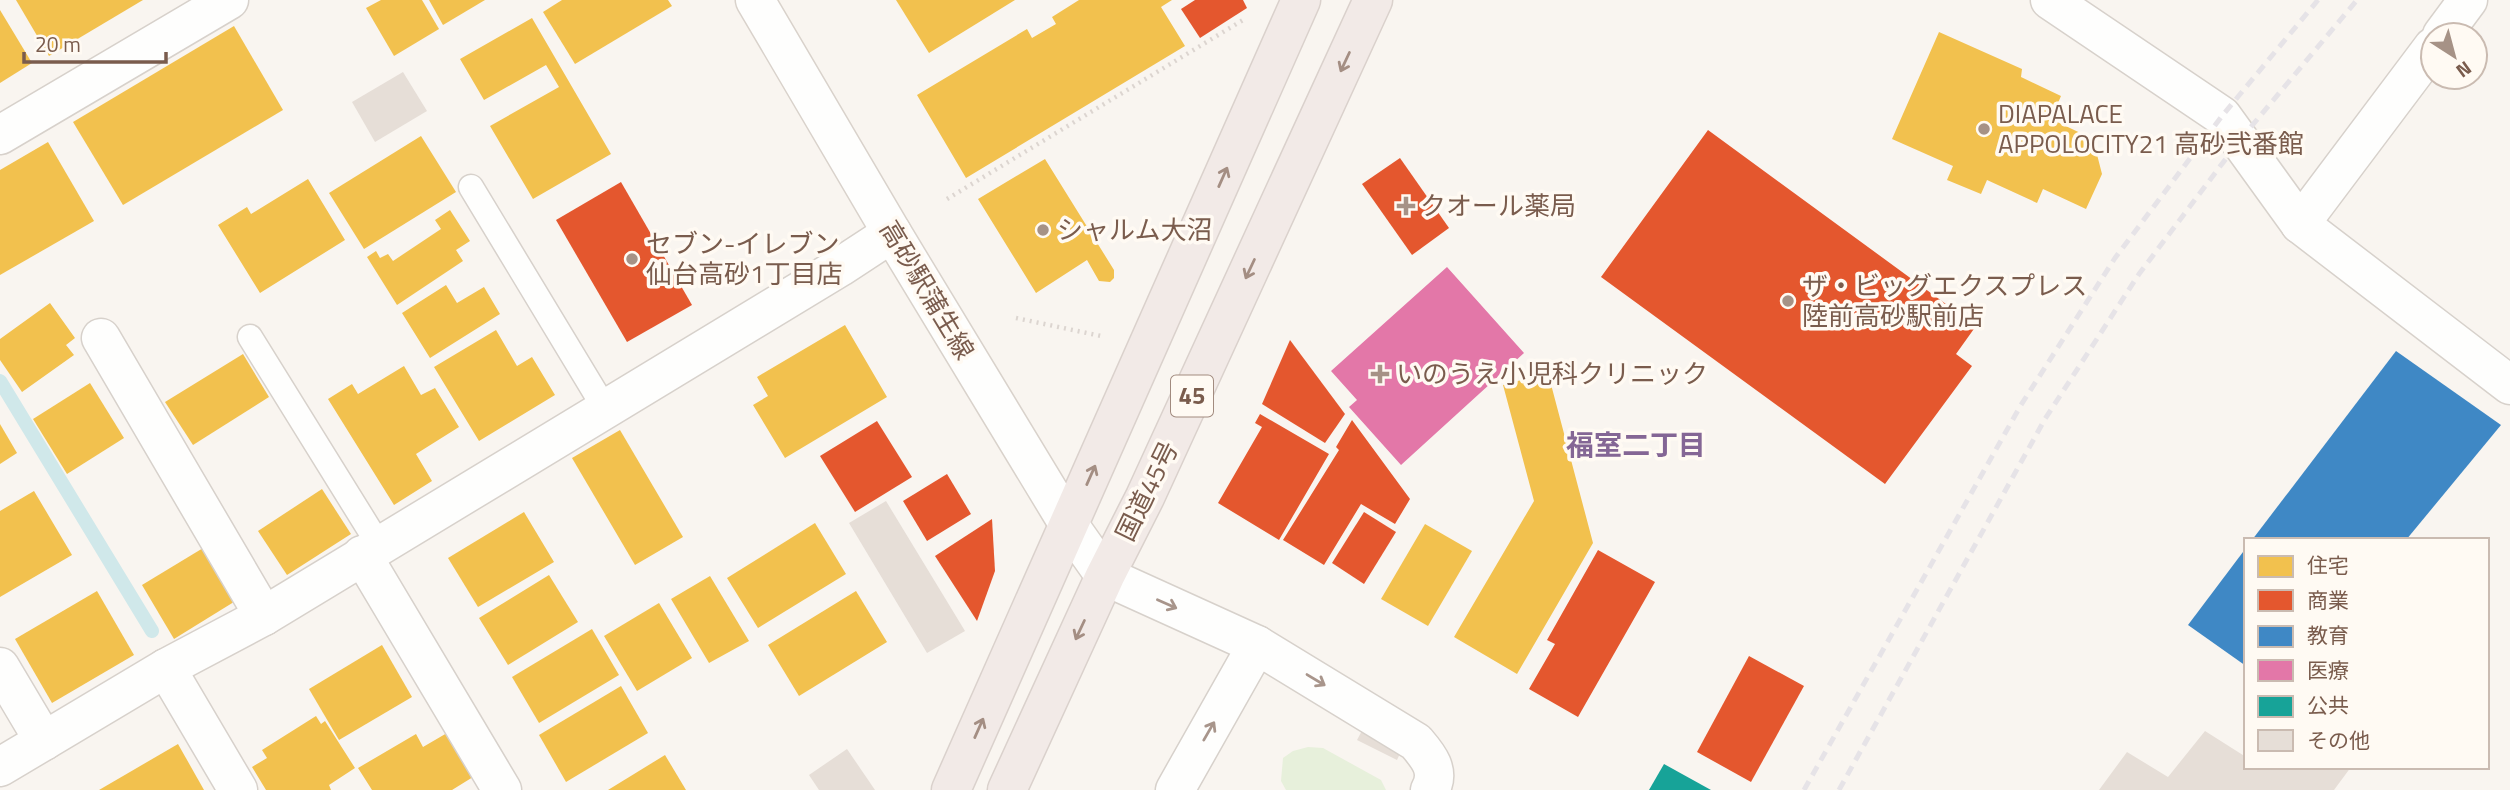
<svg xmlns="http://www.w3.org/2000/svg" width="2510" height="790" viewBox="0 0 2510 790" font-family="'Titillium Web','Noto Sans JP',sans-serif">
  <style>
    .green { fill: #e7f0db }
    .homes { fill: #f2c14e }
    .shops { fill: #e4572e }
    .schools { fill: #3f88c5 }
    .health { fill: #e377a8 }
    .public { fill: #17a398 }
    .lines { fill: none; stroke-linecap: round; stroke-linejoin: round }
    .stream { stroke: #d0e8ea; stroke-width: 14 }
    .building { fill: #e6ded7 }
    .lane-casing { stroke: #d7d1cb; stroke-width: 27 }
    .street-casing { stroke: #d7d1cb; stroke-width: 41 }
    .secondary-casing { stroke: #d9d2cb; stroke-width: 41 }
    .highway-casing { stroke: #dad1cc; stroke-width: 41 }
    .path { stroke: #dcd5d0; stroke-width: 4.5; stroke-dasharray: 2 5; stroke-linecap: butt }
    .lane { stroke: #fefefd; stroke-width: 24 }
    .street { stroke: #fefefd; stroke-width: 38 }
    .secondary { stroke: #fefefd; stroke-width: 38 }
    .highway { stroke: #f2eae7; stroke-width: 38 }
    .rail { stroke: #e6e3e7; stroke-width: 5; stroke-dasharray: 10 7; stroke-linecap: butt }
    .oneway { stroke: #a48e83 }
    .oneway2 { stroke: #a8958b }
    .poi-dot { fill: #a69286; stroke: #fffaf3; stroke-width: 2.5 }
    .labels { text-anchor: middle; stroke-width: 7; stroke-linejoin: round; paint-order: stroke }
    .shield { fill: #fffaf3; stroke: #a28b7f; stroke-width: 2 }
    .shield-label { font-size: 24px; font-weight: bold; fill: #7a5c4d }
    .poi-label { font-size: 26px; fill: #7a5c4d; stroke: #fffaf3; text-anchor: start }
    .street-label { font-size: 26px; fill: #7a5c4d; stroke: #fffaf3 }
    .neighbourhood-label { font-size: 28px; font-weight: bold; fill: #846695; stroke: #fffaf3 }
  </style>
  <rect width="100%" height="100%" fill="#f9f5f0"/>
  <polygon class="green" points="1308,747 1323,748 1381,780 1386,790 1286,790 1281,781 1283,758 1293,751"/>
  <g class="homes">
    <polygon points="16,0 143,0 49,56"/>
    <polygon points="381,0 422,0 439,29 394,56 366,8"/>
    <polygon points="429,0 485,0 443,25"/>
    <polygon points="562,0 668,0 672,6 575,64 543,12"/>
    <polygon points="896,0 1015,0 929,53"/>
    <polygon points="1079,0 1172,0 1161,7 1185,46 966,178 917,95 1027,29 1032,38 1056,24 1052,17"/>
    <polygon points="0,10 32,63 0,83"/>
    <polygon points="532,18 611,154 533,199 490,126 559,87 546,65 484,100 460,59"/>
    <polygon points="234,26 283,110 123,205 73,122"/>
    <polygon points="1939,32 2022,69 2021,77 2061,96 2051,119 2093,139 2102,174 2086,209 2043,189 2037,203 1987,180 1981,194 1947,180 1953,166 1892,139"/>
    <polygon points="421,136 456,192 364,249 329,193"/>
    <polygon points="48,142 94,221 0,275 0,170"/>
    <polygon points="1045,159 1114,270 1114,278 1110,282 1099,281 1087,260 1036,293 978,199"/>
    <polygon points="308,179 345,240 260,293 218,225 247,207 251,214"/>
    <polygon points="450,210 470,241 456,250 463,261 397,305 367,257 376,251 380,258 388,254 393,261 441,229 435,220"/>
    <polygon points="446,285 457,303 484,287 500,314 430,358 402,313"/>
    <polygon points="50,303 75,338 66,345 74,355 22,392 0,360 0,339"/>
    <polygon points="845,325 887,397 785,458 753,405 768,396 757,377"/>
    <polygon points="496,330 517,366 532,357 555,395 479,441 434,367"/>
    <polygon points="243,354 269,397 193,445 165,402"/>
    <polygon points="404,366 421,395 435,388 459,427 416,454 432,481 394,505 328,399 352,384 358,394"/>
    <polygon points="1548,373 1593,543 1517,674 1454,637 1534,501 1503,385"/>
    <polygon points="90,383 124,438 67,474 33,419"/>
    <polygon points="0,424 17,453 0,464"/>
    <polygon points="620,430 683,537 635,565 572,458"/>
    <polygon points="322,489 351,534 287,575 258,531"/>
    <polygon points="34,491 72,555 0,597 0,511"/>
    <polygon points="524,512 554,562 478,607 448,558"/>
    <polygon points="815,523 846,574 758,628 727,578"/>
    <polygon points="1425,524 1472,551 1428,626 1381,599"/>
    <polygon points="218,539 250,592 174,639 142,585"/>
    <polygon points="549,575 578,622 508,665 479,618"/>
    <polygon points="710,576 749,641 709,663 671,599"/>
    <polygon points="97,591 134,655 52,703 15,639"/>
    <polygon points="856,591 887,642 799,696 768,645"/>
    <polygon points="659,603 692,658 637,691 604,636"/>
    <polygon points="592,629 619,675 539,723 512,677"/>
    <polygon points="382,645 412,697 339,740 309,689"/>
    <polygon points="621,686 648,733 566,782 539,735"/>
    <polygon points="316,716 321,724 325,721 355,768 329,785 331,790 266,790 252,767 267,758 262,750"/>
    <polygon points="447,733 473,777 452,790 372,790 358,768 416,734 423,747"/>
    <polygon points="178,744 204,790 99,790"/>
    <polygon points="665,755 686,790 608,790"/>
  </g>
  <g class="shops">
    <polygon points="1195,0 1243,0 1247,8 1200,38 1181,9"/>
    <polygon points="1708,130 1976,326 1956,354 1972,366 1885,484 1601,277"/>
    <polygon points="1400,158 1449,228 1412,255 1362,184"/>
    <polygon points="621,182 692,305 627,342 556,220"/>
    <polygon points="1290,340 1345,414 1325,443 1262,404"/>
    <polygon points="1260,414 1329,454 1279,540 1218,503 1262,427 1255,423"/>
    <polygon points="1352,420 1410,499 1395,524 1361,504 1324,565 1283,540 1339,450 1336,447"/>
    <polygon points="877,421 912,477 855,512 820,456"/>
    <polygon points="947,474 971,514 927,541 903,501"/>
    <polygon points="1364,512 1396,532 1364,584 1332,563"/>
    <polygon points="992,519 995,571 977,621 935,556"/>
    <polygon points="1598,550 1655,582 1578,717 1529,689 1555,644 1547,640"/>
    <polygon points="1749,656 1804,686 1751,782 1697,752"/>
  </g>
  <g class="schools">
    <polygon points="2396,351 2501,425 2406,540 2252,540"/>
    <polygon points="2246,548 2246,666 2188,625"/>
  </g>
  <polygon class="health" points="1447,267 1524,353 1401,465 1349,407 1357,400 1331,371"/>
  <polygon class="public" points="1664,764 1711,790 1649,790"/>
  <g class="lines">
    <polyline class="stream" points="0,381 152,631"/>
  </g>
  <g class="building">
    <polygon points="403,72 427,111 375,142 352,102"/>
    <polygon points="886,501 965,631 927,653 849,523"/>
    <polygon points="1364,727 1403,747 1397,760 1357,740"/>
    <polygon points="2205,731 2246,757 2246,767 2351,767 2334,790 2099,790 2127,752 2168,777"/>
    <polygon points="847,749 875,790 819,790 809,775"/>
  </g>
  <g class="lines">
    <defs>
      <g id="lane">
        <polyline points="471,187 604,407"/>
        <polyline points="250,337 379,545"/>
      </g>
      <g id="street">
        <polyline points="2050,0 2222,116 2300,224 2510,385"/>
        <polyline points="2442,35 2468,0"/>
        <polyline points="0,135 229,0"/>
        <polyline points="2300,224 2433,47"/>
        <polyline points="101,338 264,616"/>
        <polyline points="362,555 502,790"/>
        <path d="M1105,576L1257,645L1416,742C1428,756 1441,771 1430,790"/>
        <polyline points="0,667 44,741"/>
        <polyline points="166,668 238,790"/>
        <polyline points="0,767 166,668 264,616 840,267 892,233"/>
        <polyline points="1175,790 1257,645"/>
      </g>
      <polyline id="secondary" points="755,0 892,233 1069,525 1105,576"/>
      <g id="highway">
        <polyline points="951,790 1301,0"/>
        <polyline points="1007,790 1105,576 1145,497 1373,0"/>
      </g>
    </defs>
    <use href="#lane" class="lane-casing"/>
    <use href="#street" class="street-casing"/>
    <use href="#secondary" class="secondary-casing"/>
    <use href="#highway" class="highway-casing"/>
    <g class="path">
      <polyline points="947,199 1243,20"/>
      <polyline points="1016,318 1101,336 1102,334"/>
    </g>
    <use href="#lane" class="lane"/>
    <use href="#street" class="street"/>
    <use href="#secondary" class="secondary"/>
    <use href="#highway" class="highway"/>
    <g class="rail">
      <polyline points="1804,790 2021,405 2115,258 2222,116 2318,0"/>
      <polyline points="1839,790 2045,419 2139,274 2240,140 2357,0"/>
    </g>
  </g>
  <defs><path id="oneway-shaft" d="M-6 0H5M1.5-3L5.5 0L1.5 3" fill="none" stroke-width="1.6" stroke-linecap="round" stroke-linejoin="round" transform="scale(1.75)"/></defs>
  <g class="oneway">
    <use href="#oneway-shaft" transform="translate(1345 62) rotate(115)"/>
    <use href="#oneway-shaft" transform="translate(1223 177) rotate(-66)"/>
    <use href="#oneway-shaft" transform="translate(1250 269) rotate(115)"/>
    <use href="#oneway-shaft" transform="translate(1091 475) rotate(-66)"/>
    <use href="#oneway-shaft" transform="translate(1080 630) rotate(115)"/>
    <use href="#oneway-shaft" transform="translate(979 728) rotate(-66)"/>
  </g>
  <g class="oneway2">
    <use href="#oneway-shaft" transform="translate(1167 604) rotate(24)"/>
    <use href="#oneway-shaft" transform="translate(1316 680) rotate(31)"/>
    <use href="#oneway-shaft" transform="translate(1209 731) rotate(-60)"/>
  </g>
  <g class="poi-dot">
    <circle cx="1984" cy="129" r="7"/>
    <path d="M1402.5 195.5h7v7h7v7h-7v7h-7v-7h-7v-7h7z"/>
    <circle cx="1043" cy="230" r="7"/>
    <circle cx="632" cy="259" r="7"/>
    <circle cx="1788" cy="301" r="7"/>
    <path d="M1376.5 363.5h7v7h7v7h-7v7h-7v-7h-7v-7h7z"/>
  </g>
  <g class="labels">
    <rect class="shield" x="1171" y="375.5" width="42" height="41" rx="5"/>
    <g class="shield-label">
      <text x="1192" y="404">45</text>
    </g>
    <g class="poi-label">
      <text x="1998" y="123">DIAPALACE<tspan x="1998" dy="30">APPOLOCITY21 高砂弐番館</tspan></text>
      <text x="1420" y="215">クオール薬局</text>
      <text x="1057" y="239">シャルム大沼</text>
      <text x="646" y="253">セブン-イレブン<tspan x="646" dy="30">仙台高砂1丁目店</tspan></text>
      <text x="1802" y="295">ザ・ビッグエクスプレス<tspan x="1802" dy="30">陸前高砂駅前店</tspan></text>
      <text x="1396" y="383">いのうえ小児科クリニック</text>
    </g>
    <g class="street-label">
      <text transform="translate(927 290) rotate(59)" y="9">高砂駅蒲生線</text>
      <text transform="translate(1147 491) rotate(-64)" y="9">国道45号</text>
    </g>
    <g class="neighbourhood-label">
      <text x="1636" y="455">福室二丁目</text>
    </g>
  </g>
  <rect x="2244" y="538" width="245" height="231" fill="#fffaf3" stroke="#cabbb1" stroke-width="2"/>
  <rect x="2258" y="556" width="35" height="21" fill="#f2c14e" stroke="#cabbb1" stroke-width="2"/>
  <text x="2307" y="573" font-size="21" fill="#7a5c4d">住宅</text>
  <rect x="2258" y="590" width="35" height="21" fill="#e4572e" stroke="#cabbb1" stroke-width="2"/>
  <text x="2307" y="608" font-size="21" fill="#7a5c4d">商業</text>
  <rect x="2258" y="626" width="35" height="21" fill="#3f88c5" stroke="#cabbb1" stroke-width="2"/>
  <text x="2307" y="643" font-size="21" fill="#7a5c4d">教育</text>
  <rect x="2258" y="660" width="35" height="21" fill="#e377a8" stroke="#cabbb1" stroke-width="2"/>
  <text x="2307" y="678" font-size="21" fill="#7a5c4d">医療</text>
  <rect x="2258" y="696" width="35" height="21" fill="#17a398" stroke="#cabbb1" stroke-width="2"/>
  <text x="2307" y="713" font-size="21" fill="#7a5c4d">公共</text>
  <rect x="2258" y="730" width="35" height="21" fill="#e6ded7" stroke="#cabbb1" stroke-width="2"/>
  <text x="2307" y="748" font-size="21" fill="#7a5c4d">その他</text>
  <g transform="translate(2454 56) rotate(144)"><circle r="33" fill="#fffaf3" stroke="#cabbb1" stroke-width="2"/>
  <path d="M0-5L12 26L0 18L-12 26Z" fill="#a69286"/>
  <text y="-10" font-size="19" font-weight="bold" text-anchor="middle" fill="#7a5c4d">N</text>
  </g>
  <path d="M24 52v10h142v-10" fill="none" stroke="#7a5c4d" stroke-width="3.5"/>
  <text x="35" y="52" font-size="21" fill="#7a5c4d" stroke="#fffaf3" stroke-width="5" paint-order="stroke">20 m</text>
</svg>
